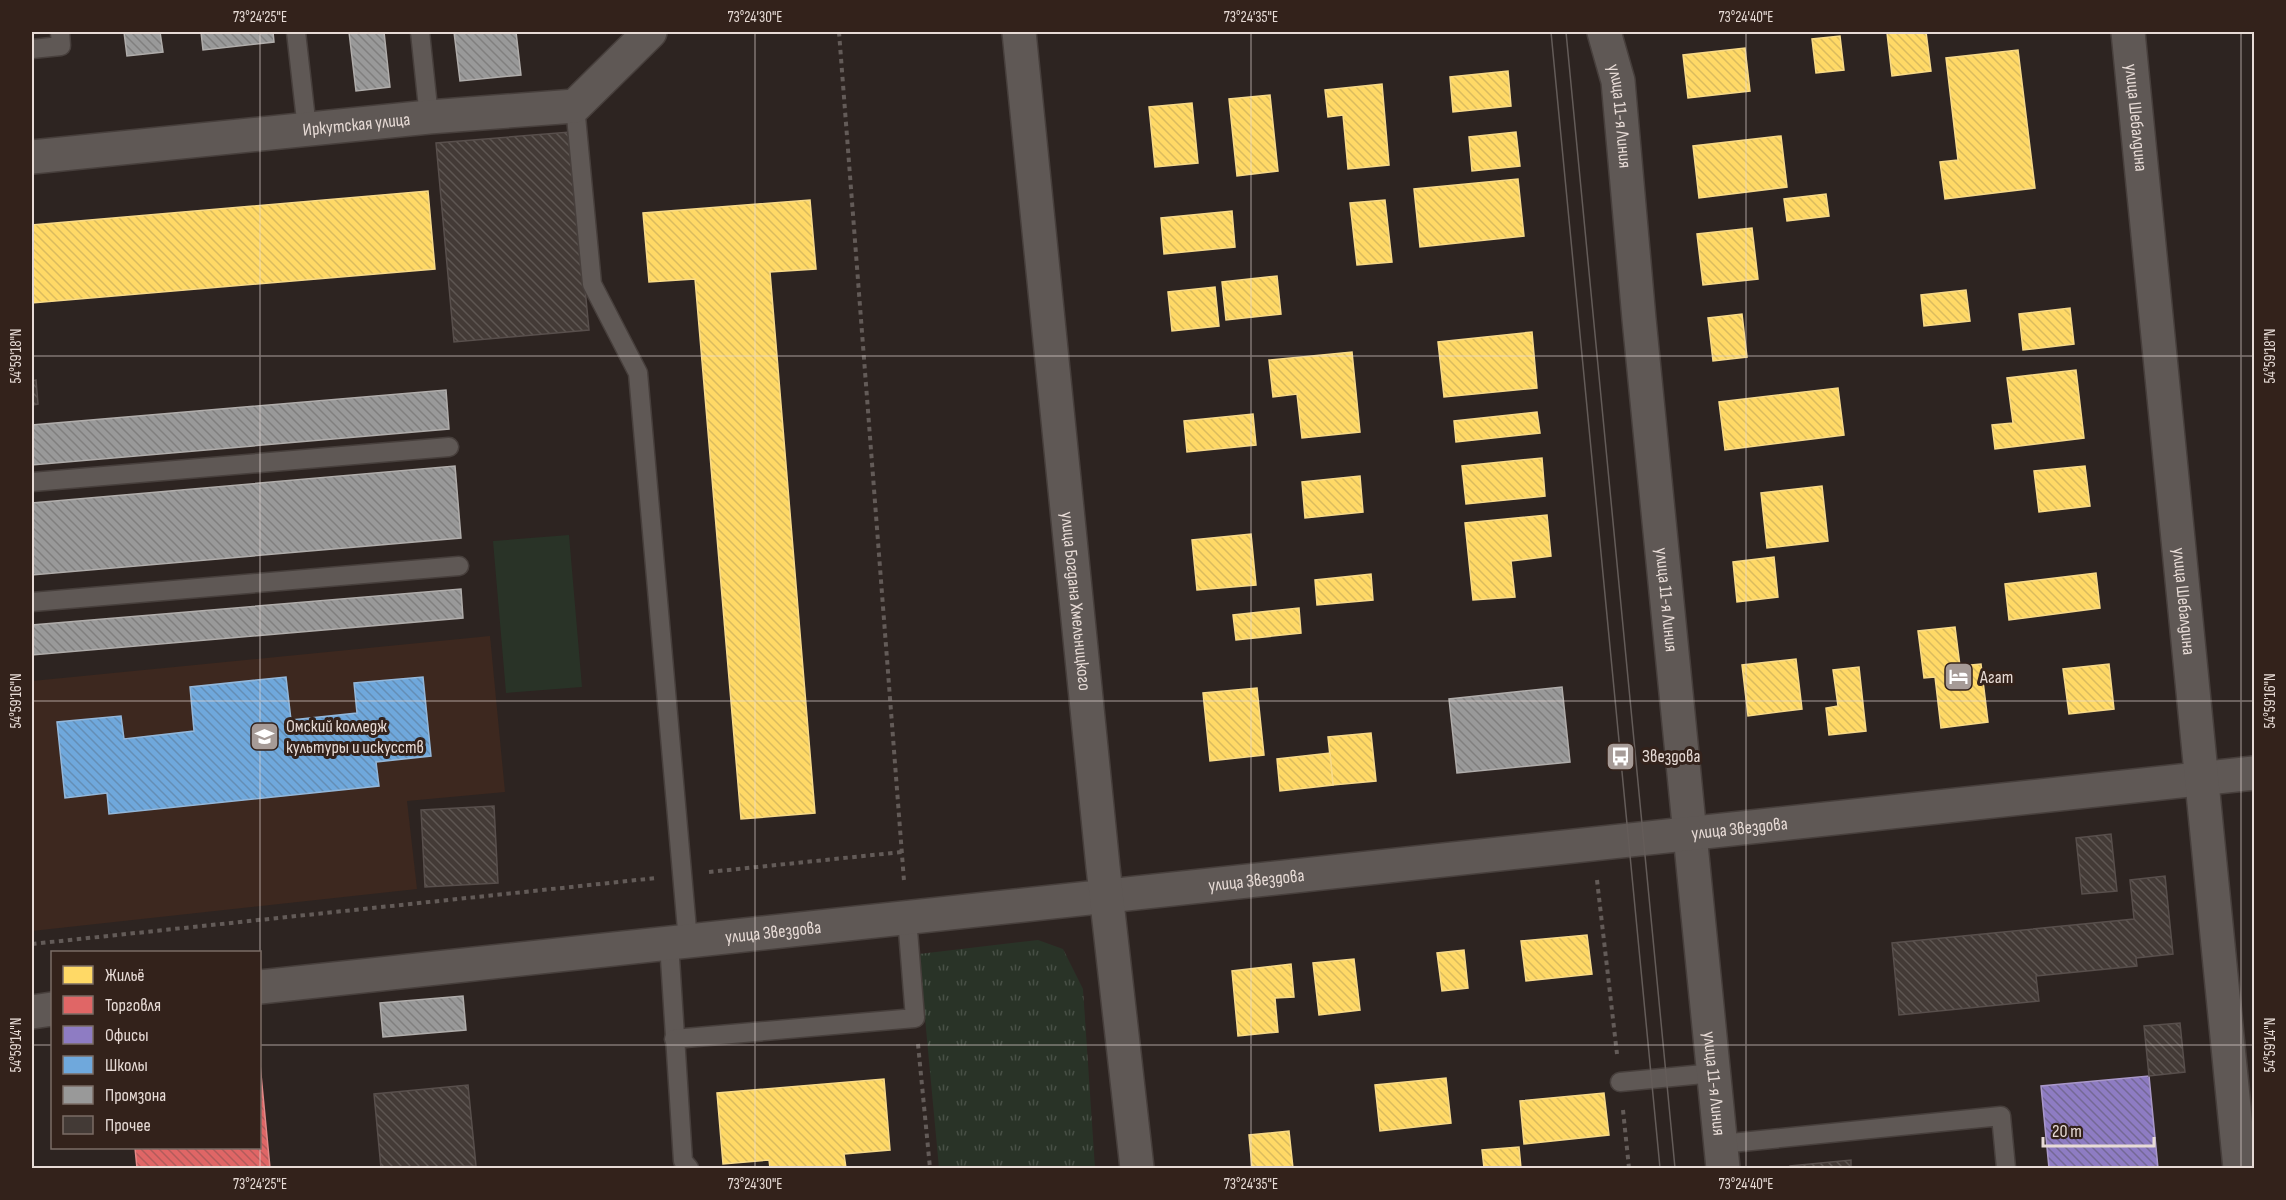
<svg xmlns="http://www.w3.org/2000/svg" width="2286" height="1200" viewBox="0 0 2286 1200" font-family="'Sofia Sans Condensed',sans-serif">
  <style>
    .built { fill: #3d281f }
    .grass { fill: url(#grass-tufts) }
    .garden { fill: #293327 }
    .homes { fill: url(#homes-back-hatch); stroke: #f8da88; stroke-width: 1.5 }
    .shops { fill: url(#shops-back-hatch); stroke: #e28988; stroke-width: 1.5 }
    .offices { fill: url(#offices-back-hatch); stroke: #a998c9; stroke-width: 1.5 }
    .schools { fill: url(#schools-back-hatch); stroke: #93b7da; stroke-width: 1.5 }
    .industry { fill: url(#industry-back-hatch); stroke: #b0adab; stroke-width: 1.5 }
    .building { fill: url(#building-back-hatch); stroke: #584f4c; stroke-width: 1.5 }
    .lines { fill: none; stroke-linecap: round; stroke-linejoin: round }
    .service-casing { stroke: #473f3c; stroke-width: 21 }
    .minor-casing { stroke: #473f3c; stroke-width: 36 }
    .secondary-casing { stroke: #473f3c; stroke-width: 36 }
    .path { stroke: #635b58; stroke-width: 4; stroke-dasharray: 4.5 4.5; stroke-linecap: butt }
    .service { stroke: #5f5855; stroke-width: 18 }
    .minor { stroke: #5f5855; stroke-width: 33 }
    .secondary { stroke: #5f5855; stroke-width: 33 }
    .tram { stroke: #645c59; stroke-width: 1.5 }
    .ticks { fill: none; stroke: #e7dbd6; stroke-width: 1.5; stroke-opacity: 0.45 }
    .labels { text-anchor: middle; stroke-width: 6; stroke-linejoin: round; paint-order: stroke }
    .street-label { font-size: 18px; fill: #e7dbd6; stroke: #33221b }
    .poi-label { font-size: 18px; fill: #e7dbd6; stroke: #33221b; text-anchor: start }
    .neatline { fill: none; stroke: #e7dbd6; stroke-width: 2 }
    .ticks-label { font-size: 15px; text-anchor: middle; fill: #e7dbd6 }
  </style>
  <defs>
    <pattern id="grass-tufts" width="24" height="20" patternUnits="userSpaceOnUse" patternTransform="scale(1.5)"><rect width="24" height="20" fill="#293327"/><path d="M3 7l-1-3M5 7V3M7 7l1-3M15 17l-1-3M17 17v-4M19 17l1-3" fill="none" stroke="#485046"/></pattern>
    <pattern id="homes-back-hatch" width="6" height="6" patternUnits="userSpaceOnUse" patternTransform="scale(1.5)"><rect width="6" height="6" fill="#ffd966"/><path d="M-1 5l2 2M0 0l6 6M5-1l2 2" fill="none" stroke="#dabb5e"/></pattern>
    <pattern id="shops-back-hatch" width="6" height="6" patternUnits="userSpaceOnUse" patternTransform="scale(1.5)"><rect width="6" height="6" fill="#e06666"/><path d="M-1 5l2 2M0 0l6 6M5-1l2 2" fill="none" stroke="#b25b5b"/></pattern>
    <pattern id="offices-back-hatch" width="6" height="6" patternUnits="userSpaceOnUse" patternTransform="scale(1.5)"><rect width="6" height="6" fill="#8e7cc3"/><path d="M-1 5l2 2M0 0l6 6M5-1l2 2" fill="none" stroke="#746895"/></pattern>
    <pattern id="schools-back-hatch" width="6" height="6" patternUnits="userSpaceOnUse" patternTransform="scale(1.5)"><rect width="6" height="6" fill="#6fa8dc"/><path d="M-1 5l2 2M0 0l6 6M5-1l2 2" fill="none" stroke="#648eb5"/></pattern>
    <pattern id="industry-back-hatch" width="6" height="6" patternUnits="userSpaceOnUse" patternTransform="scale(1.5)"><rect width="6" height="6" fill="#999"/><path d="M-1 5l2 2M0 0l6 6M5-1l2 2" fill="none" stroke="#807f7e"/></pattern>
    <pattern id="building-back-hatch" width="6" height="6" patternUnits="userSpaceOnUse" patternTransform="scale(1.5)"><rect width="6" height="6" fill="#433a36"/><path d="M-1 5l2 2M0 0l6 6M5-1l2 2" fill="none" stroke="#5e5652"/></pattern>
  </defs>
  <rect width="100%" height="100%" fill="#2d2421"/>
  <polygon class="built" points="490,636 505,792 407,801 417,889 32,931 32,681"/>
  <polygon class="grass" points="1038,940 1063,949 1083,989 1095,1168 939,1168 919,954"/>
  <polygon class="garden" points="569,535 582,687 506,693 493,541"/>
  <g class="homes">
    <polygon points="1900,32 1926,32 1931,71 1892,76 1887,33"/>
    <polygon points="1840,36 1844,70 1816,73 1812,39"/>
    <polygon points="1745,48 1750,91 1688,98 1683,55"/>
    <polygon points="2018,50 2035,188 1945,199 1940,162 1958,160 1946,58"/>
    <polygon points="1508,71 1511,106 1453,112 1450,77"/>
    <polygon points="1382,84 1389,165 1348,169 1343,115 1328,117 1325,90"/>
    <polygon points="1270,95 1278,171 1237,176 1229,99"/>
    <polygon points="1192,103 1198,163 1155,167 1149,107"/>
    <polygon points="1516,132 1520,166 1472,171 1469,137"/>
    <polygon points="1781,136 1787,187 1699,198 1693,146"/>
    <polygon points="1518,179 1524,236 1420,247 1414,189"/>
    <polygon points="428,191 435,269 32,303 32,225"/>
    <polygon points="1826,194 1829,216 1787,221 1784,199"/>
    <polygon points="810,200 816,269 770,272 815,813 741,819 695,279 649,282 643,213"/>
    <polygon points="1385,200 1392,262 1357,265 1350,203"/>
    <polygon points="1232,211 1235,247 1164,254 1161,218"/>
    <polygon points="1752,228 1758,279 1703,285 1697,234"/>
    <polygon points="1277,276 1281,314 1226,320 1222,282"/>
    <polygon points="1215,287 1219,326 1172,331 1168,292"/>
    <polygon points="1966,290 1970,321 1924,326 1921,295"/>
    <polygon points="2070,308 2074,344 2023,350 2019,314"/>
    <polygon points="1742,314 1747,357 1713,361 1708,318"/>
    <polygon points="1532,332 1537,388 1444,397 1438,342"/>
    <polygon points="1352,352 1360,432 1302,438 1297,394 1273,397 1269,360"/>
    <polygon points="2076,370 2084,438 1995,449 1992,425 2013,423 2007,378"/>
    <polygon points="1838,388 1844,435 1725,450 1719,402"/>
    <polygon points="1537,412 1540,433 1456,442 1454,421"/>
    <polygon points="1253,414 1256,445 1187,452 1184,421"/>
    <polygon points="1542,458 1545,496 1466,504 1462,466"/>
    <polygon points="2085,466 2090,506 2039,512 2034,471"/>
    <polygon points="1360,476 1363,512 1305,518 1302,482"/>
    <polygon points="1822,486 1828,541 1767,548 1761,493"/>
    <polygon points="1547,515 1551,556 1511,561 1515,597 1473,600 1465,523"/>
    <polygon points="1251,534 1256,585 1197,590 1192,540"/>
    <polygon points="1774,557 1778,597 1737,602 1733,562"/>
    <polygon points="2096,573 2100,608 2009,620 2005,584"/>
    <polygon points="1371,574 1373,600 1317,605 1315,580"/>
    <polygon points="1299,608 1301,633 1236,640 1233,615"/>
    <polygon points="1955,627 1960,666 1981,664 1988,722 1941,728 1935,677 1924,678 1918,631"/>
    <polygon points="1796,659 1802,709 1748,716 1742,665"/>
    <polygon points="2109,664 2114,709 2069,714 2063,669"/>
    <polygon points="1859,667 1866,731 1829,735 1826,708 1838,706 1833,670"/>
    <polygon points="1257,688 1264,755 1210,761 1203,693"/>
    <polygon points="1371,733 1376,781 1333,785 1328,737"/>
    <polygon points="1330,753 1333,785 1280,791 1277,759"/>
    <polygon points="1587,935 1592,974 1526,981 1521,941"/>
    <polygon points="1464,950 1468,988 1442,991 1437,953"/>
    <polygon points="1354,959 1360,1010 1319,1015 1313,963"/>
    <polygon points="1291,964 1294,997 1275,998 1278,1032 1238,1036 1232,971"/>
    <polygon points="1446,1078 1451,1123 1380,1131 1375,1085"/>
    <polygon points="884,1079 890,1150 844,1154 846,1168 770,1168 769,1160 723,1164 717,1093"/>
    <polygon points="1604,1093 1609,1135 1524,1144 1520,1101"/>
    <polygon points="1289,1131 1293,1168 1252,1168 1249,1135"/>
    <polygon points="1519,1147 1521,1168 1484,1168 1482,1150"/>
  </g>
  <polygon class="shops" points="260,1064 270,1168 137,1168 135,1148 260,1148"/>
  <polygon class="offices" points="2149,1076 2158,1168 2049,1168 2041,1086"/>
  <polygon class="schools" points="286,677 291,720 357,713 354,683 423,677 431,756 376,762 379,786 109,814 107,793 65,798 57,722 121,716 124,739 194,731 190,687"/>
  <g class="industry">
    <polygon points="124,32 160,32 163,52 127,56"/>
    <polygon points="201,32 273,32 274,42 203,50"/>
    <polygon points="349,32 384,32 390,87 356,91"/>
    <polygon points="454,32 516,32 521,75 460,81"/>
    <polygon points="446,390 449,429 32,465 32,425"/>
    <polygon points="455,466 461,538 32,575 32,503"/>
    <polygon points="461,589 463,618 32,655 32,625"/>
    <polygon points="1562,687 1570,762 1457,773 1449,699"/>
    <polygon points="463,996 466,1030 383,1037 380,1003"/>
  </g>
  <g class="building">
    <polygon points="570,132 589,330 454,342 436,143"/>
    <polygon points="36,380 38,404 32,405 32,381"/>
    <polygon points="494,806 498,883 425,887 421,810"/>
    <polygon points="2111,834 2117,891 2082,894 2076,838"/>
    <polygon points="2165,876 2173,954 2136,958 2137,966 2036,976 2039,1001 1899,1015 1892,943 2134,919 2130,880"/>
    <polygon points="2180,1023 2185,1072 2149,1076 2144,1026"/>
    <polygon points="468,1085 476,1166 381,1168 374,1094"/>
    <polygon points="1851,1160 1851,1168 1790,1168 1790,1166"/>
  </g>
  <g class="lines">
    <defs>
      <g id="service">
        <polyline points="296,32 307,129"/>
        <polyline points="420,32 429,117"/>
        <polyline points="32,49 61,46 60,32"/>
        <polyline points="575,106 592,284 638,373 688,941"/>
        <polyline points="32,482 449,447"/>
        <polyline points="32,602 459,566"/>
        <polyline points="669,943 683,1161 689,1168"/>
        <polyline points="674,1039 915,1018 907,918"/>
        <polyline points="1620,1082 1714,1073"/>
        <polyline points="1721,1144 2001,1116 2006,1168"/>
      </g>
      <g id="minor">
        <path id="s1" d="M1604,32L1618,81L1639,319L1723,1168"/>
        <path id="s2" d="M32,157L429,117L575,106L650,32"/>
        <path id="s3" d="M260,987L2254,773"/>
        <polyline points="32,1012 52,1009"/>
      </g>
      <g id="secondary">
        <path id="s4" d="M1019,32L1103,867L1137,1168"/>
        <path id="s5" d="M2128,32L2240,1168"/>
      </g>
    </defs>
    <use href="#service" class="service-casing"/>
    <use href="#minor" class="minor-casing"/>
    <use href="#secondary" class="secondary-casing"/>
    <g class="path">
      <polyline points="839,32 904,881"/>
      <polyline points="709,872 902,852"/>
      <polyline points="1597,880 1617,1054"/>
      <polyline points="32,944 656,878"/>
      <polyline points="918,1044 930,1168"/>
      <polyline points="1623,1110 1629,1168"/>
    </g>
    <use href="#service" class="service"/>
    <use href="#minor" class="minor"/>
    <use href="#secondary" class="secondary"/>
    <g class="tram">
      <polyline points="1551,32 1660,1168"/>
      <polyline points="1566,32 1675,1168"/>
    </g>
  </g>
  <path class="ticks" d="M260,32V1168M755,32V1168M1251,32V1168M1746,32V1168M2241,32V1168M32,356H2254M32,701H2254M32,1045H52M260,1045H2254"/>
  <defs>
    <symbol id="hotel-square" viewBox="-11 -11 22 22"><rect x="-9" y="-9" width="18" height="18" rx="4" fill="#a69b97" stroke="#33221b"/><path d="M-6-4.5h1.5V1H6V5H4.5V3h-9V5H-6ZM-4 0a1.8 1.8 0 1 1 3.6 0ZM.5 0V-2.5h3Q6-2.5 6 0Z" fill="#fff"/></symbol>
    <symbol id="university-square" viewBox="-11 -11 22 22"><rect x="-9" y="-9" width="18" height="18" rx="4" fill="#a69b97" stroke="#33221b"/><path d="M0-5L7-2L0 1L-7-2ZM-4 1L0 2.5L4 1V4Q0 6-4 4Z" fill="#fff"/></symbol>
    <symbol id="bus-square" viewBox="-11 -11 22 22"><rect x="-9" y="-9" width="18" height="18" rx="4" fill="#a69b97" stroke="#33221b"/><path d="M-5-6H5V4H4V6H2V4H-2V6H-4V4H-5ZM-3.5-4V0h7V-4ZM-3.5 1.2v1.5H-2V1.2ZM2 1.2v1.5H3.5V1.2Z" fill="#fff"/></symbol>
  </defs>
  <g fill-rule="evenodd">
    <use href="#hotel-square" x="1942" y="660" width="33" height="33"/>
    <use href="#university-square" x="248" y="720" width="33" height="33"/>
    <use href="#bus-square" x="1604" y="740" width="33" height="33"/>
  </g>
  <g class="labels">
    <g class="street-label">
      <text dy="6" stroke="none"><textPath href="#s1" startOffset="86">улица 11-я Линия</textPath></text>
      <text dy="6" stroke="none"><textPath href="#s5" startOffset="86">улица Шебалдина</textPath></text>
      <text dy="6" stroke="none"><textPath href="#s2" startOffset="326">Иркутская улица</textPath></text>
      <text dy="6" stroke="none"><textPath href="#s1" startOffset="572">улица 11-я Линия</textPath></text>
      <text dy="6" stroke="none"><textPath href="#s4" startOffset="572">улица Богдана Хмельницкого</textPath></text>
      <text dy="6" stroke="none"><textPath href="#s5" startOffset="572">улица Шебалдина</textPath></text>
      <text dy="6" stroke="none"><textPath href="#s3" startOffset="1488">улица Звездова</textPath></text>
      <text dy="6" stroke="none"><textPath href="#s3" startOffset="1002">улица Звездова</textPath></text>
      <text dy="6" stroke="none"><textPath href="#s3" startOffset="516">улица Звездова</textPath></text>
      <text dy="6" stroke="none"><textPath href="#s1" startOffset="1058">улица 11-я Линия</textPath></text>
    </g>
    <g class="poi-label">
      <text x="1980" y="683">Агат</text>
      <text x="286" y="732">Омский колледж<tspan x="286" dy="21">культуры и искусств</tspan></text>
      <text x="1642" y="762">Звездова</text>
    </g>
  </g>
  <rect width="2286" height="1200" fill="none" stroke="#33221b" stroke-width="66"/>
  <rect x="51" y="951" width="210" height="198" fill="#33221b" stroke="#7b6c66" stroke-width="1.5"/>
  <rect x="63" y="966" width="30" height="18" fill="#ffd966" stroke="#7b6c66" stroke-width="1.5"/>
  <text x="105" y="981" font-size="18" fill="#e7dbd6">Жильё</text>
  <rect x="63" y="996" width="30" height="18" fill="#e06666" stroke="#7b6c66" stroke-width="1.5"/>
  <text x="105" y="1011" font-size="18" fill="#e7dbd6">Торговля</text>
  <rect x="63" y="1026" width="30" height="18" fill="#8e7cc3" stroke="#7b6c66" stroke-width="1.5"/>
  <text x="105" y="1041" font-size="18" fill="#e7dbd6">Офисы</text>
  <rect x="63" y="1056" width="30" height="18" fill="#6fa8dc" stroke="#7b6c66" stroke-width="1.5"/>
  <text x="105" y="1071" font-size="18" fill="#e7dbd6">Школы</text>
  <rect x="63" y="1086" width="30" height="18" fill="#999999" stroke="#7b6c66" stroke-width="1.5"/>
  <text x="105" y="1101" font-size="18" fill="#e7dbd6">Промзона</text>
  <rect x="63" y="1116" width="30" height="18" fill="#433a36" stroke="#7b6c66" stroke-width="1.5"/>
  <text x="105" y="1131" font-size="18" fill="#e7dbd6">Прочее</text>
  <path d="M2043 1137v9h111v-9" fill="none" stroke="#e7dbd6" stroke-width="3"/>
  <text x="2052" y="1137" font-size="18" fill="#e7dbd6" stroke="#33221b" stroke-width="4.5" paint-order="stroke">20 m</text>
  <rect x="33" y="33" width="2220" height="1134" class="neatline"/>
  <g class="ticks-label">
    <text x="260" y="22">73°24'25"E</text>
    <text x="755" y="22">73°24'30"E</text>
    <text x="1251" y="22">73°24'35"E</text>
    <text x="1746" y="22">73°24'40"E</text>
    <text transform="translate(16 356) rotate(-90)" y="5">54°59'18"N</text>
    <text transform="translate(2270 356) rotate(-90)" y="5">54°59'18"N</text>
    <text transform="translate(16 701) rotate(-90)" y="5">54°59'16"N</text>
    <text transform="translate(2270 701) rotate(-90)" y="5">54°59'16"N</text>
    <text transform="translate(16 1045) rotate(-90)" y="5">54°59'14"N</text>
    <text transform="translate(2270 1045) rotate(-90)" y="5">54°59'14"N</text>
    <text x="260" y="1189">73°24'25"E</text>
    <text x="755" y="1189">73°24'30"E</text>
    <text x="1251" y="1189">73°24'35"E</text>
    <text x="1746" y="1189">73°24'40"E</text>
  </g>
</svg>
